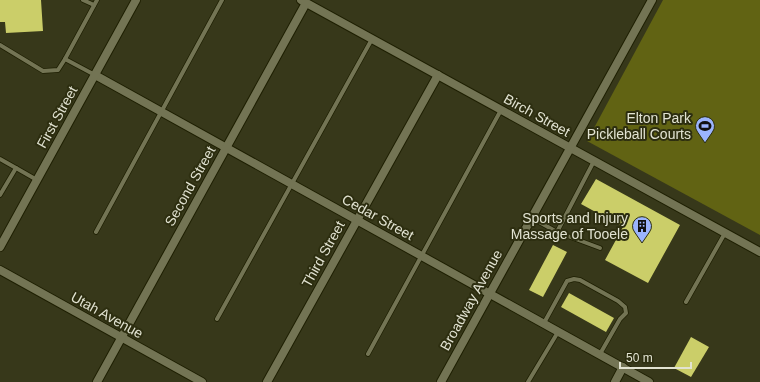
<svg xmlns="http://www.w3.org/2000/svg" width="760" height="382" viewBox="0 0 760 382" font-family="Helvetica,sans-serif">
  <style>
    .green { fill: #616313 }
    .building { fill: #cbce69 }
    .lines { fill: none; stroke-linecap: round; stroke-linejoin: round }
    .lane-casing { stroke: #1e1f02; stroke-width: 5.5 }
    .street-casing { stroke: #1e1f02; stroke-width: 10 }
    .lane { stroke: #737454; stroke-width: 4 }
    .street { stroke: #737454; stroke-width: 8 }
    .labels { text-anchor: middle; stroke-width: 4; stroke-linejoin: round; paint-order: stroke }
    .street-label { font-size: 14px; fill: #e2e3d2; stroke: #2d2e10 }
    .poi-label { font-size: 14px; fill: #e2e3d2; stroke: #2d2e10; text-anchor: end }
  </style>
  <rect width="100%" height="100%" fill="#37381a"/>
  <polygon class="green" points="663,0 760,0 760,235 587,141"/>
  <g class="building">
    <polygon points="0,0 41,0 43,31 6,33 5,22 0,22"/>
    <polygon points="596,179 680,225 648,283 605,260 623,227 581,204"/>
    <polygon points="553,245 567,252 543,297 529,290"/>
    <polygon points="569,293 614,318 606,332 561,307"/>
    <polygon points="691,337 709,347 691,377 674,368"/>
  </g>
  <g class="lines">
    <defs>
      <g id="lane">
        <polyline points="83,0 94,5"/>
        <polyline points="0,45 43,71 58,70 65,59 95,75"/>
        <polyline points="65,59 97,0"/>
        <polyline points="0,159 16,168"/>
        <polyline points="0,195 16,168 37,180"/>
        <polyline points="532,218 557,232 600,248"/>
        <polyline points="96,232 222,0"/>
        <polyline points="557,232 594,161"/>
        <polyline points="686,302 725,233"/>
        <polyline points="217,319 372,39"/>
        <polyline points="544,323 567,281 574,279 580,280 618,301 625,307 626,313 620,319 600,354"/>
        <polyline points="368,354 501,110"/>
        <polyline points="528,382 558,332"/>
      </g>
      <g id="street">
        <polyline points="301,0 760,252"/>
        <polyline points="95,75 649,382"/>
        <polyline points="0,247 136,0"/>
        <polyline points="0,270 202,382"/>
        <polyline points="97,382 306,3"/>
        <polyline points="267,382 438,75"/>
        <polyline points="441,382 652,0"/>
        <polyline points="615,382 623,367"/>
      </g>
    </defs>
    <use href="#lane" class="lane-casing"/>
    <use href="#street" class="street-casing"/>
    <use href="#lane" class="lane"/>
    <use href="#street" class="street"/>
  </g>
  <defs>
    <symbol id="stadium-pin" viewBox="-11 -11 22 30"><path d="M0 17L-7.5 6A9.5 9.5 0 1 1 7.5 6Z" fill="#9bb4fd" stroke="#2d2e10"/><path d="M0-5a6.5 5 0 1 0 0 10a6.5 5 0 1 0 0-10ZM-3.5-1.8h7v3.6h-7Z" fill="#111"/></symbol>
    <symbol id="building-pin" viewBox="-11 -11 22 30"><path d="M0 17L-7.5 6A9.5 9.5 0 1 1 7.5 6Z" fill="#9bb4fd" stroke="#2d2e10"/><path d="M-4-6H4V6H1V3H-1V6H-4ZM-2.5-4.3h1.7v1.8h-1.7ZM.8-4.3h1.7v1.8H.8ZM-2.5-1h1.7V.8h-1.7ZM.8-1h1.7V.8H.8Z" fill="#111"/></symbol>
  </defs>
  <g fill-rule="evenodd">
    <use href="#stadium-pin" x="694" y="115" width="22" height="30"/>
    <use href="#building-pin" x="631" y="215" width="22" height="30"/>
  </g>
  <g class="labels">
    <g class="street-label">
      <text transform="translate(537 115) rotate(29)" y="5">Birch Street</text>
      <text transform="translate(57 117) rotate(-61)" y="5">First Street</text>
      <text transform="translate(190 186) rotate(-61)" y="5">Second Street</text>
      <text transform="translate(378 217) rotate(29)" y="5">Cedar Street</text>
      <text transform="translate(323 254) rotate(-61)" y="5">Third Street</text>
      <text transform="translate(471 300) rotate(-61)" y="5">Broadway Avenue</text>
      <text transform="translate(107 315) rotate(29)" y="5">Utah Avenue</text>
    </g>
    <g class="poi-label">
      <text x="691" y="123">Elton Park<tspan x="691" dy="16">Pickleball Courts</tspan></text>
      <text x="628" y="223">Sports and Injury<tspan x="628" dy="16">Massage of Tooele</tspan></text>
    </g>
  </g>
  <path d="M620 362v6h71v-6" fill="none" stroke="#e2e3d2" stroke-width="2"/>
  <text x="626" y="362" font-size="12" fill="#e2e3d2" stroke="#2d2e10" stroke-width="3" paint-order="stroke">50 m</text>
</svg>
